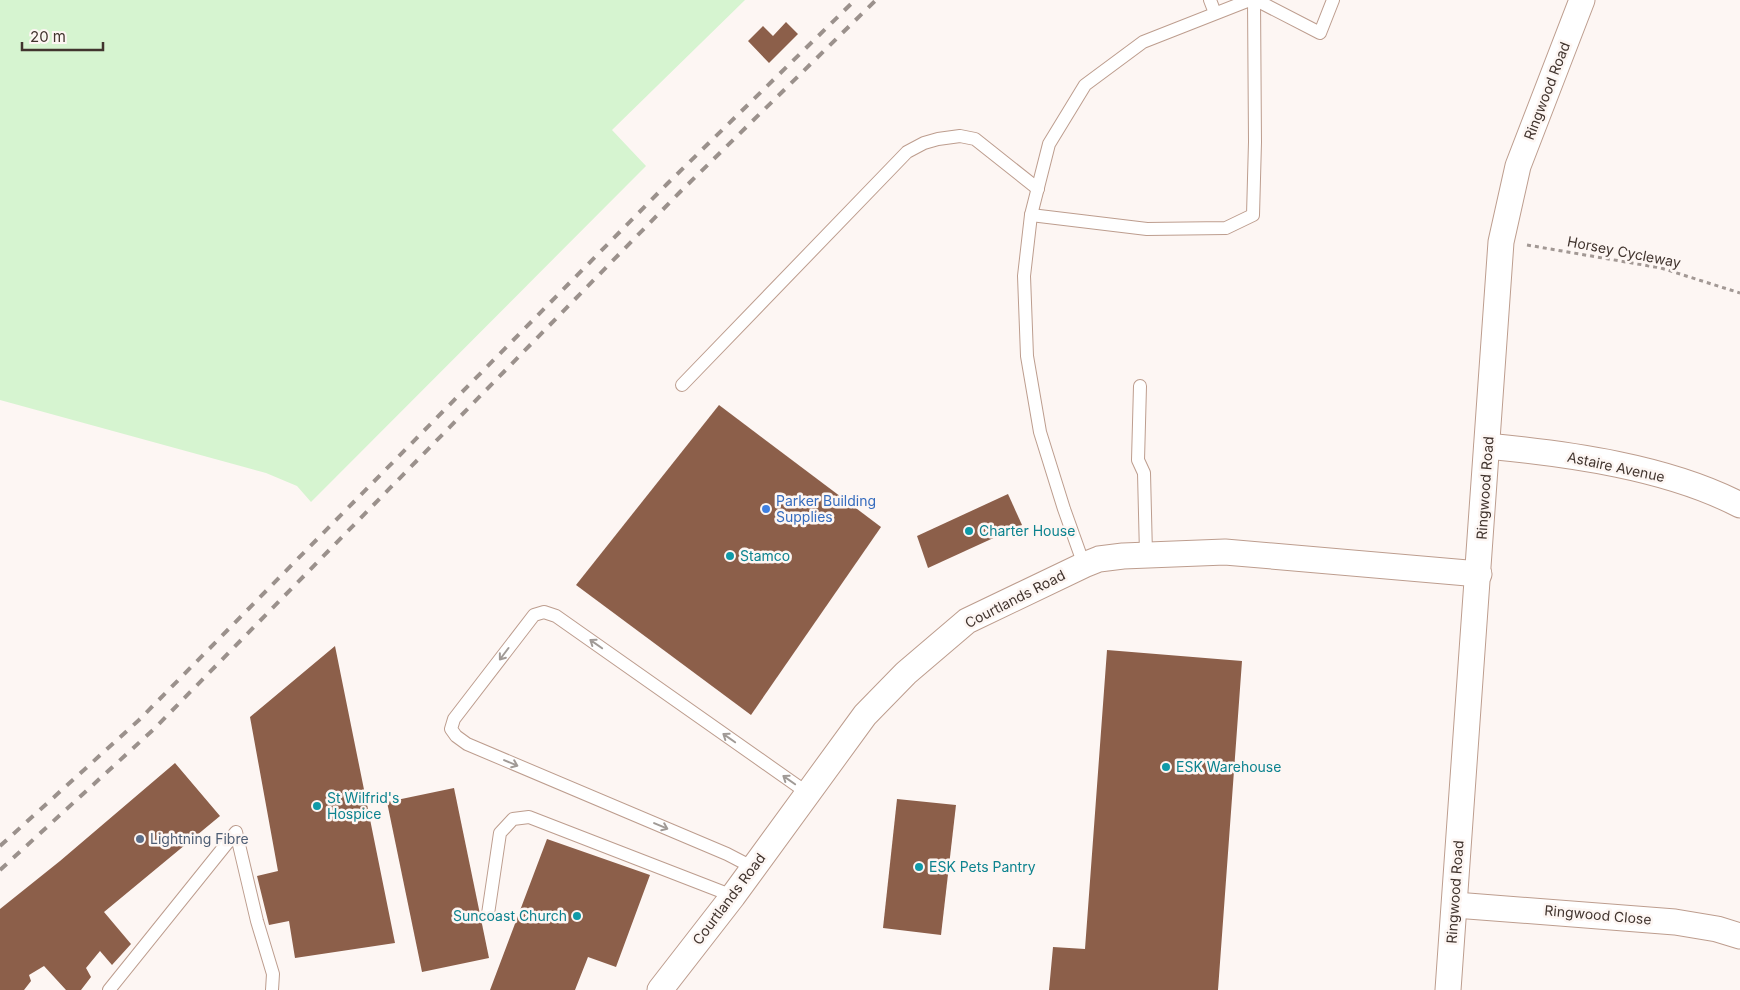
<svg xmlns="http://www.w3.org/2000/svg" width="1740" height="990" viewBox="0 0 1740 990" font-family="Inter,sans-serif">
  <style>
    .green { fill: #d6f4d0 }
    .building { fill: #8c5f4a }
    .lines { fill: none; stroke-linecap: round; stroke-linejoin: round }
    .lane-casing { stroke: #bd9d8e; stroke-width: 14 }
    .street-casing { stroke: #bd9d8e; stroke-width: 27 }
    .path { stroke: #a29894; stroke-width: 3; stroke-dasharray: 4 4; stroke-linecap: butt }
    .lane { stroke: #fff; stroke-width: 12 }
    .street { stroke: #fff; stroke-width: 25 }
    .rail { stroke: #9b918c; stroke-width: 4; stroke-dasharray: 9 9; stroke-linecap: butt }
    .oneway { stroke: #a09a96 }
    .shop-dot { fill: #3f7fe0; stroke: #fdf6f3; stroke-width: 2 }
    .culture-dot { fill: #0f9aa8; stroke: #fdf6f3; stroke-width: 2 }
    .service-dot { fill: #5c6f8a; stroke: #fdf6f3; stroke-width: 2 }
    .labels { text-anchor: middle; stroke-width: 5; stroke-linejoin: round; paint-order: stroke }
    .street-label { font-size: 14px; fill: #41342e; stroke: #fdf6f3 }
    .shop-label { font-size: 14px; fill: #366cbe; stroke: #fdf6f3; text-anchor: start }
    .culture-label { font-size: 14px; fill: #0d838f; stroke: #fdf6f3; text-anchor: start }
    .service-label { font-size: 14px; fill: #4e5e75; stroke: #fdf6f3; text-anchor: start }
  </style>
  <rect width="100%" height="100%" fill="#fdf6f3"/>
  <polygon class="green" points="0,0 745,0 612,130 646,166 311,502 297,486 266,473 0,400"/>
  <g class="building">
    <polygon points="786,22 798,34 769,63 748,41 763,26 773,36"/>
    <polygon points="719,405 881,527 751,715 576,585"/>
    <polygon points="1008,494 1022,525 928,568 917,536"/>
    <polygon points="335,646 395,943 295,958 289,921 269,925 257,876 278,871 250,717"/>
    <polygon points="1107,650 1242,661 1218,990 1049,990 1053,947 1085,949"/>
    <polygon points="175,763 220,816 104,912 131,944 112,965 100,951 86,968 91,977 81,990 66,990 44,966 29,975 31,981 24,990 0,990 0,909 60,861"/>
    <polygon points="454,788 489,958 422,972 387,802"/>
    <polygon points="897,799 956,805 941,935 883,928"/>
    <polygon points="547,839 650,875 616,967 588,957 575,990 490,990"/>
  </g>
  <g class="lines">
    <defs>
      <g id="lane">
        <polyline points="1210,0 1215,13"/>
        <polyline points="1256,0 1320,33 1333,0"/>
        <polyline points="1031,215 1147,229 1226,228 1253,215 1255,142 1254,0"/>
        <polyline points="682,385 907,152 924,143 938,139 960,136 975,139 1038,189"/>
        <polyline points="1140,386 1138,460 1144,473 1146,554"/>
        <polyline points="1084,565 1064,509 1040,432 1027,356 1024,276 1031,215 1049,144 1085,85 1143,42 1250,0"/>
        <polyline points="754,868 727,854 467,744 456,736 451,729 454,719 534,615 544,612 556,616 809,794"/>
        <polyline points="488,914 500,833 513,819 529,817 733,896"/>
        <polyline points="109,990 236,832 257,921 273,974 272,990"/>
      </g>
      <g id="street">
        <path d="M1487,446C1569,454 1667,467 1740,505"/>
        <polyline points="1455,905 1675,922 1717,929 1740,936"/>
        <polyline points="660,990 733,896 865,715 906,673 967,621 1084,565 1099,559 1123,556 1225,552 1479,574"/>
        <polyline points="1448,990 1501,242 1518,166 1582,0"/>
      </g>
    </defs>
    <use href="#lane" class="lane-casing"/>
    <use href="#street" class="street-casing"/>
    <polyline class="path" points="1527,245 1661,268 1740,293"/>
    <use href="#lane" class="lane"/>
    <use href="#street" class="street"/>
    <g class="rail">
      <polyline points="0,846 139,720 667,184 855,0"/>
      <polyline points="0,870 154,729 680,192 876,0"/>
    </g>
  </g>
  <defs><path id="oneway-shaft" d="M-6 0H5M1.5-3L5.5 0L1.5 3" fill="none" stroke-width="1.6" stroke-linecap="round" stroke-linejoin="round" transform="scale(1.25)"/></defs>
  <g class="oneway">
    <use href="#oneway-shaft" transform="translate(596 644) rotate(-145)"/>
    <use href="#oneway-shaft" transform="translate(504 654) rotate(127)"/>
    <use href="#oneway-shaft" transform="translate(729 738) rotate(-145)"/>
    <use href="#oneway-shaft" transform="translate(511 763) rotate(23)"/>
    <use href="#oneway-shaft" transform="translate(789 780) rotate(-145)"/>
    <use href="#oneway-shaft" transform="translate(661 826) rotate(23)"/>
  </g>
  <circle class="shop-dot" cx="766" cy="509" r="5"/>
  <g class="culture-dot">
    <circle cx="969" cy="531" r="5"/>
    <circle cx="730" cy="556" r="5"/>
    <circle cx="1166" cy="767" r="5"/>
    <circle cx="317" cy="806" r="5"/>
    <circle cx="919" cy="867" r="5"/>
    <circle cx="577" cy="916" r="5"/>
  </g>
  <circle class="service-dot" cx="140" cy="839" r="5"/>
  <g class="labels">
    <g class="street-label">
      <text transform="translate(1547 91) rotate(-69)" y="5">Ringwood Road</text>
      <text transform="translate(1624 252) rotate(11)" y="5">Horsey Cycleway</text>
      <text transform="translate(1616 467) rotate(12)" y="5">Astaire Avenue</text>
      <text transform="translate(1485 488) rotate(-86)" y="5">Ringwood Road</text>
      <text transform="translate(1015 599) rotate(-27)" y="5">Courtlands Road</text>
      <text transform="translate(1455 892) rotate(-86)" y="5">Ringwood Road</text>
      <text transform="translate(729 899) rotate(-53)" y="5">Courtlands Road</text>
      <text transform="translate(1598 915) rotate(5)" y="5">Ringwood Close</text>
    </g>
    <g class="shop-label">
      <text x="776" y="506">Parker Building<tspan x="776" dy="16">Supplies</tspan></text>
    </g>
    <g class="culture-label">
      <text x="979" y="536">Charter House</text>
      <text x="740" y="561">Stamco</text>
      <text x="1176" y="772">ESK Warehouse</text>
      <text x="327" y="803">St Wilfrid's<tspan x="327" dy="16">Hospice</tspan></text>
      <text x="929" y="872">ESK Pets Pantry</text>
      <text x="567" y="921" text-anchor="end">Suncoast Church</text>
    </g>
    <g class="service-label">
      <text x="150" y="844">Lightning Fibre</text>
    </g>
  </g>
  <path d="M22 42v8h81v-8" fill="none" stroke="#41342e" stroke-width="2.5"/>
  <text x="30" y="42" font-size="15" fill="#41342e" stroke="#fdf6f3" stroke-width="4" paint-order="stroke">20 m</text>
</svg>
